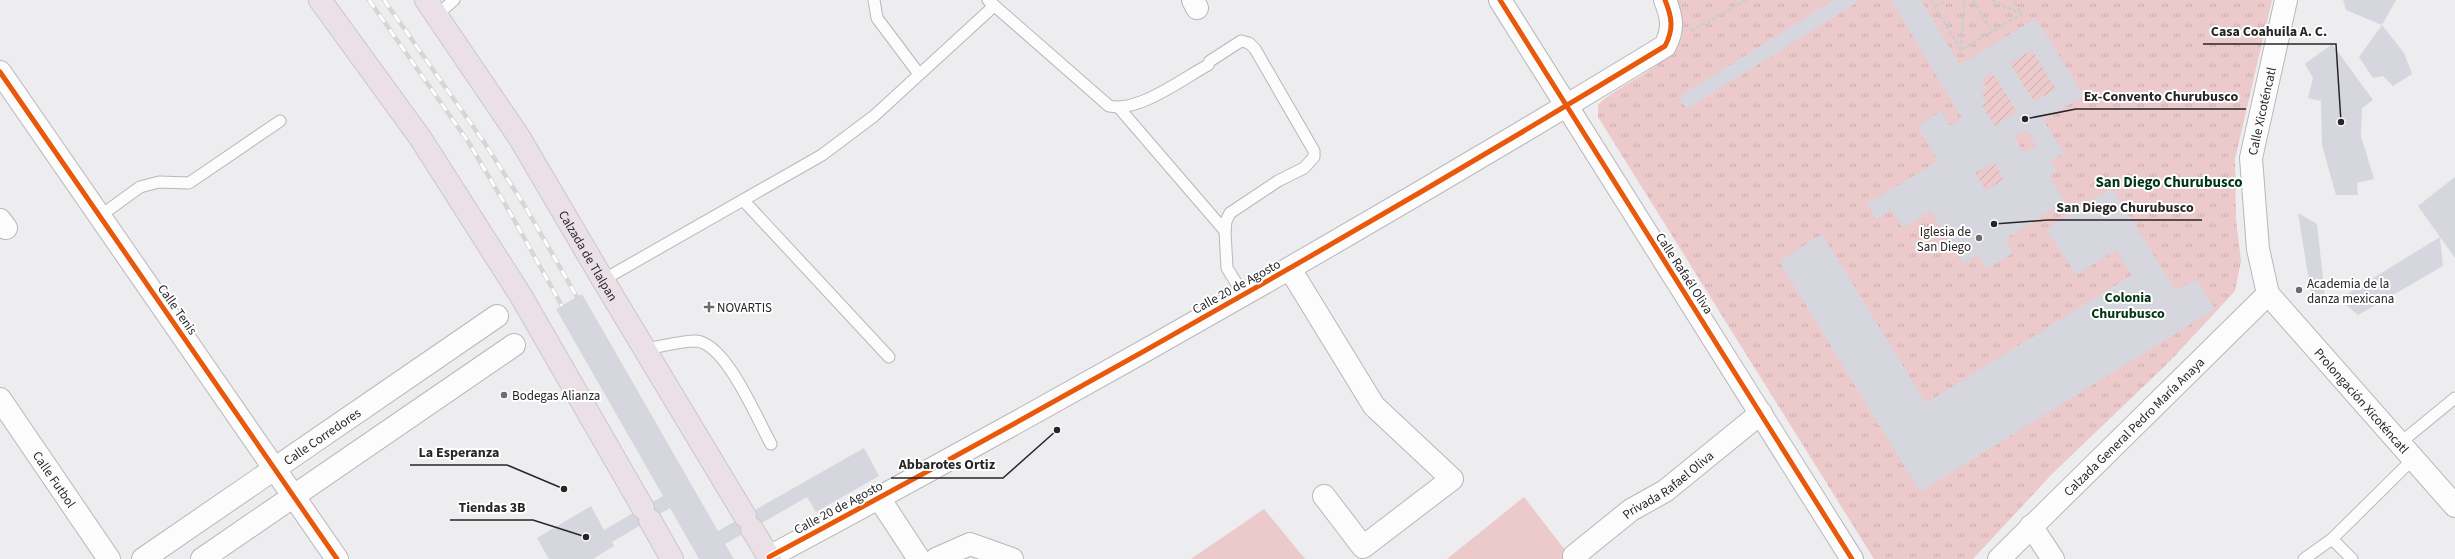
<svg xmlns="http://www.w3.org/2000/svg" width="2455" height="559" viewBox="0 0 2455 559" font-family="'Source Sans 3',sans-serif">
  <style>
    .grass { fill: url(#grass-tufts) }
    .garden { fill: url(#garden-furrows) }
    .pitch { fill: #ecc9cb }
    .building { fill: #d6d6df; fill-rule: evenodd }
    .lines { fill: none; stroke-linecap: round; stroke-linejoin: round }
    .lane-casing { stroke: #b8b7b9; stroke-width: 13 }
    .street-casing { stroke: #b8b7b9; stroke-width: 24 }
    .secondary-casing { stroke: #b8b7b9; stroke-width: 24 }
    .highway-casing { stroke: #c9c8c9; stroke-width: 24 }
    .path { stroke: #cecdce; stroke-width: 2.5; stroke-dasharray: 4 2; stroke-linecap: butt }
    .lane { stroke: #fcfcfc; stroke-width: 11 }
    .street { stroke: #fcfcfc; stroke-width: 22 }
    .secondary { stroke: #fcfcfc; stroke-width: 22 }
    .highway { stroke: #ebe0e6; stroke-width: 22 }
    .rail-casing { stroke: #d7d6d7; stroke-width: 4.5 }
    .rail { stroke: #fff; stroke-width: 3; stroke-dasharray: 9; stroke-linecap: butt }
    .cycleway-casing { stroke: #fff; stroke-width: 8 }
    .cycleway { stroke: #e8590c; stroke-width: 5 }
    .poi-dot { fill: #6c6b6d; stroke: #fff; stroke-width: 1.5 }
    .labels { text-anchor: middle; stroke-width: 4; stroke-linejoin: round; paint-order: stroke }
    .street-label { font-size: 13px; fill: #272627; stroke: #fff }
    .poi-label { font-size: 13px; fill: #272627; stroke: #fff; text-anchor: start }
    .neighbourhood-label { font-size: 14px; font-weight: bold; fill: #003614; stroke: #fff }
    .quarter-label { font-size: 15px; font-weight: bold; fill: #003614; stroke: #fff }
    .leader { fill: none; stroke: #272627; stroke-width: 1.5 }
    .callout-dot { fill: #272627; stroke: #fff; stroke-width: 1.5 }
    .callout-label { font-size: 14px; text-anchor: middle; font-weight: bold; fill: #272627; stroke: #fff; stroke-width: 4; stroke-linejoin: round; paint-order: stroke }
  </style>
  <defs>
    <pattern id="grass-tufts" width="24" height="20" patternUnits="userSpaceOnUse"><rect width="24" height="20" fill="#ecc9cb"/><path d="M3 7l-1-3M5 7V3M7 7l1-3M15 17l-1-3M17 17v-4M19 17l1-3" fill="none" stroke="#caacae"/></pattern>
    <pattern id="garden-furrows" width="10" height="10" patternUnits="userSpaceOnUse"><rect width="10" height="10" fill="#ecc9cb"/><path d="M-1 1l2-2M0 10L10 0M9 11l2-2" fill="none" stroke="#caacae"/></pattern>
  </defs>
  <rect width="100%" height="100%" fill="#edecee"/>
  <path class="grass" d="M1675,0H2272L2235,159L2236,219L2241,261L2235,291L2170,361L2052,474L1973,559H1874L1598,117V105C1617,85 1681,61 1682,33C1683,22 1678,11 1675,0Z"/>
  <g class="garden">
    <polygon points="2032,50 2056,89 2034,102 2010,63"/>
    <polygon points="1993,73 2017,112 1995,126 1982,105 1987,102 1981,93 1987,89 1982,80"/>
    <polygon points="1994,162 2004,179 1986,191 1975,173"/>
  </g>
  <g class="pitch">
    <polygon points="1524,497 1572,559 1447,559"/>
    <polygon points="1264,509 1305,559 1191,559"/>
  </g>
  <g class="building">
    <polygon points="1834,0 1861,0 1687,109 1679,97"/>
    <path d="M1891,0H1921L1960,65L2036,18L2084,96L2043,119L2064,153L2050,161L2057,171L2049,176L2065,202L2005,239L2013,253L1987,269L1978,255L1964,264L1931,211L1903,228L1891,210L1876,219L1867,204L1938,161L1917,126L1941,111L1950,126L1962,118ZM2032,50L2056,89L2034,102L2010,63ZM1993,73L2017,112L1995,126L1982,105L1987,102L1981,93L1987,89L1982,80ZM2027,130L2037,146L2024,153L2014,137ZM1994,162L2004,179L1986,191L1975,173Z"/>
    <polygon points="2343,0 2396,0 2382,25 2404,53 2412,74 2393,86 2383,76 2373,78 2359,57 2382,25 2346,10"/>
    <polygon points="2332,44 2373,100 2362,108 2361,136 2374,179 2357,183 2358,195 2336,195 2322,145 2321,101 2308,98 2313,78 2305,64"/>
    <polygon points="2455,177 2455,258 2418,206"/>
    <polygon points="2112,188 2176,291 2196,279 2215,309 1920,492 1779,261 1822,234 1926,403 2132,275 2116,250 2076,275 2047,229"/>
    <polygon points="2298,213 2317,224 2325,296 2312,300"/>
    <polygon points="2440,237 2443,266 2358,315 2339,299"/>
    <polygon points="582,294 718,531 864,448 879,476 816,512 807,497 725,544 734,559 699,559 670,508 612,542 614,546 593,559 549,559 537,538 591,506 604,530 663,496 556,309"/>
  </g>
  <g class="lines">
    <defs>
      <g id="lane">
        <polyline points="874,0 877,18 919,74"/>
        <path d="M988,0L1109,106C1138,113 1182,79 1208,65L1210,61L1241,41L1249,43L1255,49L1314,151V157L1304,168L1278,181L1230,213L1226,221L1225,231L1227,268L1243,294"/>
        <polyline points="437,15 454,0"/>
        <polyline points="1120,109 1225,231"/>
        <polyline points="743,200 889,357"/>
        <polyline points="100,216 140,187 159,182 189,183 280,121"/>
        <polyline points="603,280 822,155 874,116 994,6"/>
        <path d="M644,349C660,347 679,341 696,341C726,343 757,419 771,444"/>
        <polyline points="2400,443 2455,398"/>
        <polyline points="2332,539 2352,559"/>
        <polyline points="2304,559 2332,539 2414,458"/>
      </g>
      <g id="street">
        <polyline points="1193,0 1197,8"/>
        <polyline points="1500,0 1852,559"/>
        <polyline points="0,72 337,559"/>
        <polyline points="0,220 6,228"/>
        <polyline points="1290,269 1374,406 1452,479 1363,547 1324,496"/>
        <path id="s1" d="M2268,294L2455,506"/>
        <path id="s2" d="M0,399L109,559"/>
        <polyline points="879,498 919,559"/>
        <polyline points="2031,526 2053,559"/>
        <path id="s3" d="M1574,556L1631,510L1665,491L1761,413"/>
        <path d="M769,557C1072,395 1371,225 1665,46C1674,29 1672,17 1665,0"/>
        <path id="s4" d="M143,559L497,316"/>
        <polyline points="202,559 514,345"/>
        <polyline points="936,559 970,544 1012,559"/>
      </g>
      <g id="secondary">
        <path id="s5" d="M1999,559L2268,294L2258,249L2251,158L2286,0"/>
      </g>
      <g id="highway">
        <polyline points="320,0 421,139 521,296 643,508"/>
        <path id="s6" d="M426,0L519,137L603,280L745,516"/>
        <polyline points="650,520 672,559"/>
        <polyline points="752,529 770,559"/>
      </g>
    </defs>
    <use href="#lane" class="lane-casing"/>
    <use href="#street" class="street-casing"/>
    <use href="#secondary" class="secondary-casing"/>
    <use href="#highway" class="highway-casing"/>
    <g class="path">
      <polyline points="1931,0 1961,50 2022,14 2013,0"/>
      <polyline points="1973,0 1992,32"/>
      <polyline points="1992,0 2021,14"/>
      <polyline points="1935,6 1946,0"/>
      <polyline points="1691,31 1746,0"/>
      <polyline points="1961,50 1964,0"/>
    </g>
    <use href="#lane" class="lane"/>
    <use href="#street" class="street"/>
    <use href="#secondary" class="secondary"/>
    <use href="#highway" class="highway"/>
    <defs>
      <g id="rail">
        <polyline points="369,0 469,143 512,216 562,306"/>
        <polyline points="384,0 484,142 526,208 577,297"/>
      </g>
    </defs>
    <use href="#rail" class="rail-casing"/>
    <use href="#rail" class="rail"/>
    <defs>
      <g id="cycleway">
        <polyline points="1500,0 1852,559"/>
        <polyline points="0,72 337,559"/>
        <path d="M769,557C1072,395 1371,225 1665,46C1674,29 1672,17 1665,0"/>
      </g>
    </defs>
    <use href="#cycleway" class="cycleway-casing"/>
    <use href="#cycleway" class="cycleway"/>
  </g>
  <g class="poi-dot">
    <circle cx="1979" cy="238" r="4"/>
    <circle cx="2299" cy="290" r="4"/>
    <path d="M707 301h4v4h4v4h-4v4h-4v-4h-4v-4h4z"/>
    <circle cx="504" cy="395" r="4"/>
  </g>
  <g class="labels">
    <g class="street-label">
      <text dy="5" stroke="none"><textPath href="#s5" startOffset="563">Calle Xicoténcatl</textPath></text>
      <text dy="5" stroke="none"><textPath href="#s6" startOffset="303">Calzada de Tlalpan</textPath></text>
      <text transform="translate(1685 273) rotate(57)" y="5">Calle Rafaél Oliva</text>
      <text transform="translate(1236 286) rotate(-29)" y="5">Calle 20 de Agosto</text>
      <text transform="translate(178 309) rotate(55)" y="5">Calle Tenis</text>
      <text dy="5" stroke="none"><textPath href="#s1" startOffset="142">Prolongación Xicoténcatl</textPath></text>
      <text dy="5" stroke="none"><textPath href="#s5" startOffset="189">Calzada General Pedro María Anaya</textPath></text>
      <text dy="5" stroke="none"><textPath href="#s4" startOffset="217">Calle Corredores</textPath></text>
      <text dy="5" stroke="none"><textPath href="#s2" startOffset="97">Calle Futbol</textPath></text>
      <text dy="5" stroke="none"><textPath href="#s3" startOffset="118">Privada Rafael Oliva</textPath></text>
      <text transform="translate(838 507) rotate(-28)" y="5">Calle 20 de Agosto</text>
    </g>
    <g class="poi-label">
      <text x="1971" y="236" text-anchor="end">Iglesia de<tspan x="1971" dy="15">San Diego</tspan></text>
      <text x="2307" y="288">Academia de la<tspan x="2307" dy="15">danza mexicana</tspan></text>
      <text x="717" y="312">NOVARTIS</text>
      <text x="512" y="400">Bodegas Alianza</text>
    </g>
    <g class="neighbourhood-label">
      <text x="2128" y="302">Colonia<tspan x="2128" dy="16">Churubusco</tspan></text>
    </g>
    <g class="quarter-label">
      <text x="2169" y="187">San Diego Churubusco</text>
    </g>
  </g>
  <path class="leader" d="M2341 122L2336 44H2203M2025 119L2076 109H2246M1994 224L2048 220H2202M564 489L507 465H410M1057 430L1003 478H891M586 537L533 520H450"/>
  <g class="callout-dot">
    <circle cx="2341" cy="122" r="4"/>
    <circle cx="2025" cy="119" r="4"/>
    <circle cx="1994" cy="224" r="4"/>
    <circle cx="564" cy="489" r="4"/>
    <circle cx="1057" cy="430" r="4"/>
    <circle cx="586" cy="537" r="4"/>
  </g>
  <g class="callout-label">
    <text x="2269" y="36">Casa Coahuila A. C.</text>
    <text x="2161" y="101">Ex-Convento Churubusco</text>
    <text x="2125" y="212">San Diego Churubusco</text>
    <text x="459" y="457">La Esperanza</text>
    <text x="947" y="469">Abbarotes Ortiz</text>
    <text x="492" y="512">Tiendas 3B</text>
  </g>
</svg>
